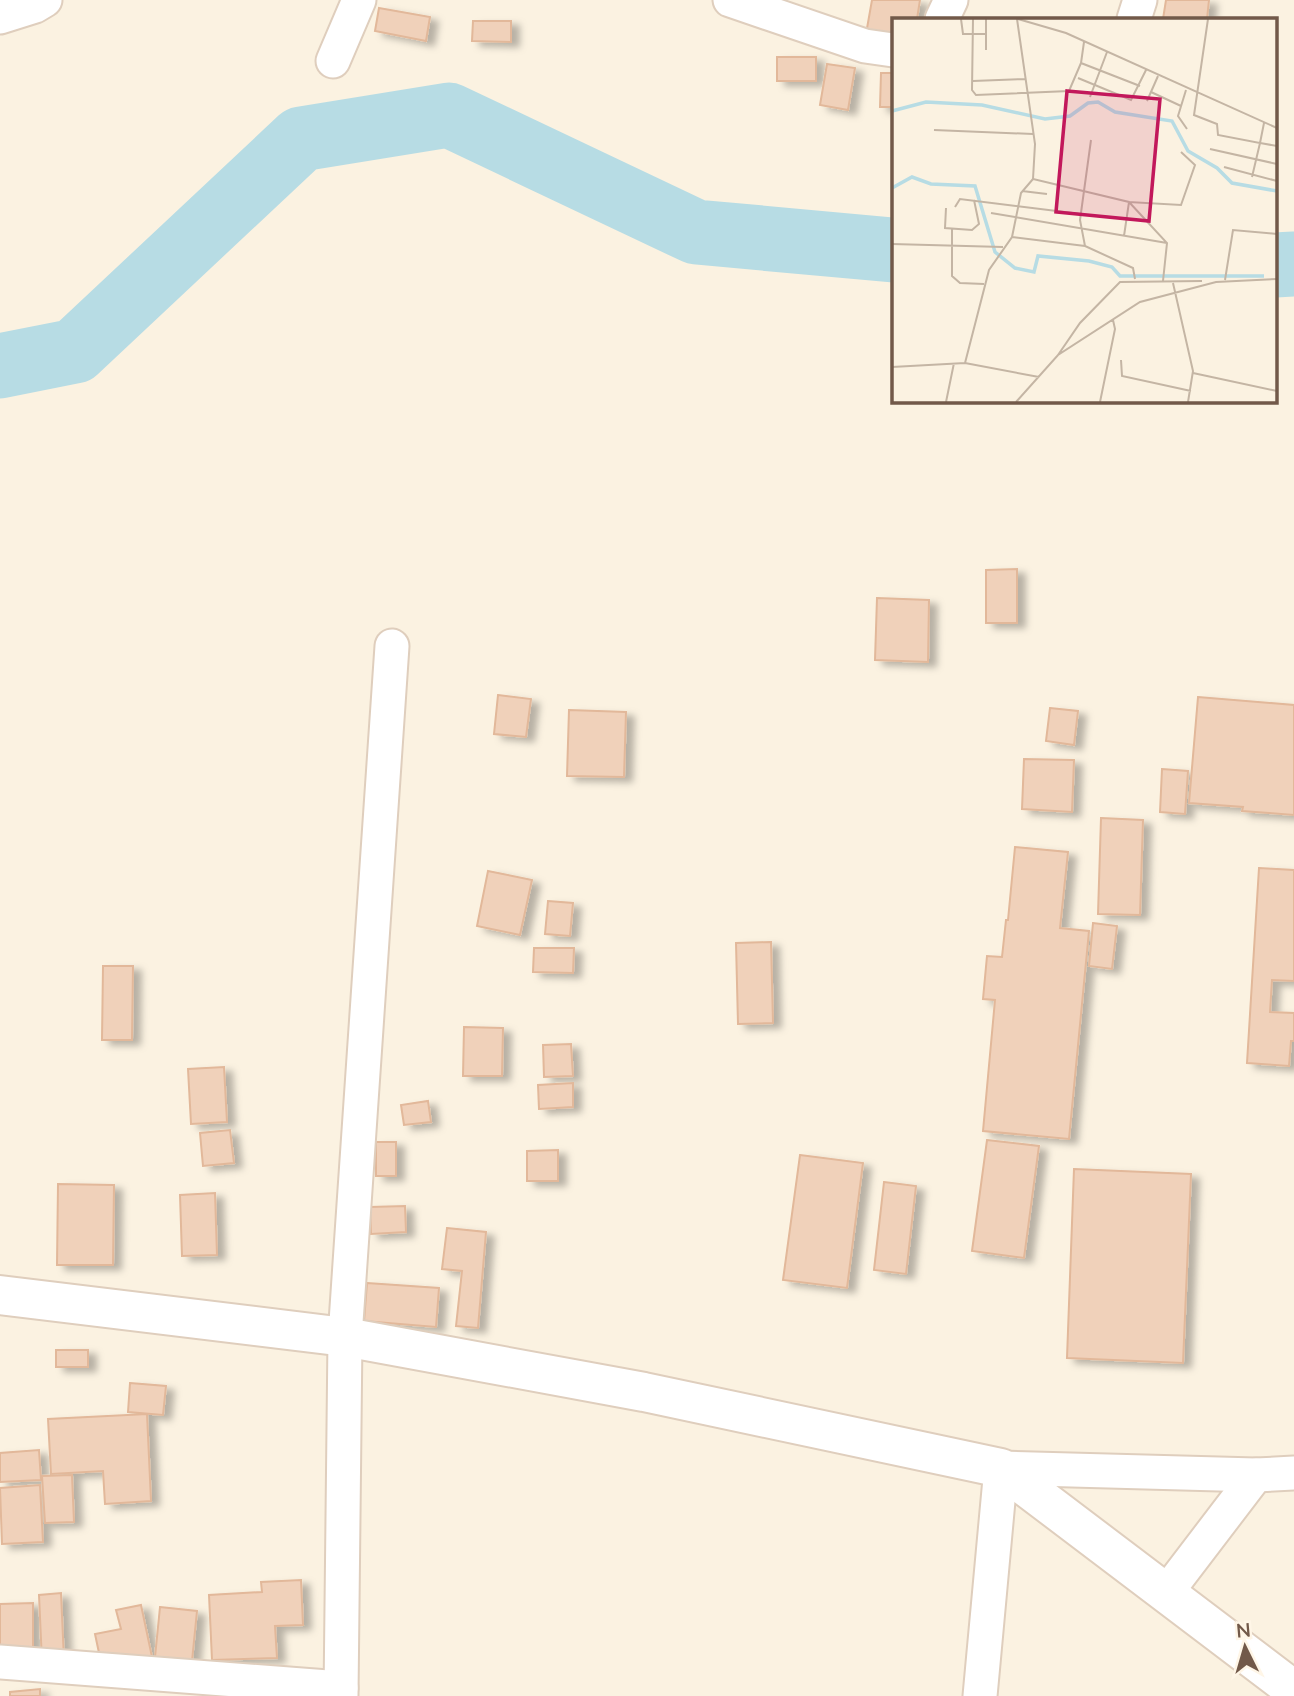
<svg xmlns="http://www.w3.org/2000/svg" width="1294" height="1696" viewBox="0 0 1294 1696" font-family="Lato,sans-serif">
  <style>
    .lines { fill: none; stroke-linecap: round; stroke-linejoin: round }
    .river { stroke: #b7dce4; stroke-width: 65 }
    .building { fill: #f0d1ba; stroke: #e2b89a; stroke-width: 2; filter: url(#shadow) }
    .minor-casing { stroke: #dfcebd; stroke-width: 37 }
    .tertiary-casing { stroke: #dfcebd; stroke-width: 42 }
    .minor { stroke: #fff; stroke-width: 33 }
    .tertiary { stroke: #fff; stroke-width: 38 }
    .inset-river { fill: none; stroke: #b7dce4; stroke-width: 3.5 }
    .inset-road { fill: none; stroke: #c4b5a4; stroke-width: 2 }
    .view { fill: #c2185b; fill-opacity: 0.15; stroke: #c2185b; stroke-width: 3.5 }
    .inset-edge { fill: none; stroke: #725949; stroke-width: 3.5 }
  </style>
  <defs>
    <filter id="shadow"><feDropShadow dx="8" dy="4.5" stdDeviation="3.5" flood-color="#0004"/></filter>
  </defs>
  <rect width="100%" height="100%" fill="#fbf2e1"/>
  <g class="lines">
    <g class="river">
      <polyline points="1275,265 1294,264"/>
      <polyline points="0,366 75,351 301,139 449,115 696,232 893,250"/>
    </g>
  </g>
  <g class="building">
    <polygon points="872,0 920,0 917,19 893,19 893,38 866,34"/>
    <polygon points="1166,0 1209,0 1207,19 1163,19"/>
    <polygon points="379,8 430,17 426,41 375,31"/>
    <polygon points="473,21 511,21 511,42 472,41"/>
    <rect x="777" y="57" width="39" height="24"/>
    <polygon points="827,64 855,68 848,110 820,105"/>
    <polygon points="881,73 893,73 893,107 880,107"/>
    <polygon points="1017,569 1017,623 986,623 986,570"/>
    <polygon points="877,598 929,600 928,662 875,660"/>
    <polygon points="498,695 531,699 526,737 494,734"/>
    <polygon points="1198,697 1294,705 1294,815 1242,811 1243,807 1189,803"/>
    <polygon points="1050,708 1078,711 1074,745 1046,741"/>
    <polygon points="569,710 626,712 624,777 567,776"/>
    <polygon points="1024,759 1074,760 1072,812 1022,809"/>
    <polygon points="1162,769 1188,771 1185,814 1160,812"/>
    <polygon points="1101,818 1143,820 1140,915 1098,914"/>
    <polygon points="1015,847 1068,852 1060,928 1089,931 1069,1139 983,1131 995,1000 983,999 987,956 1002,957 1006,920 1008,920"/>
    <polygon points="1259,868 1294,870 1294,981 1272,980 1270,1012 1294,1013 1294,1041 1291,1041 1289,1066 1247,1063"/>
    <polygon points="488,871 532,880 520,935 477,926"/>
    <polygon points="548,901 573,903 570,936 545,934"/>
    <polygon points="1093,923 1117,926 1112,969 1089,966"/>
    <polygon points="771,942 773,1023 738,1024 736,943"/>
    <polygon points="534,948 574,948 573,973 533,972"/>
    <polygon points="103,966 133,966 132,1040 102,1040"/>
    <polygon points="464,1027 503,1028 502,1076 463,1076"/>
    <polygon points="571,1044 573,1076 544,1077 543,1045"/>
    <polygon points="224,1067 227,1122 191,1124 188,1069"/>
    <polygon points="573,1083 573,1107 539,1109 538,1085"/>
    <polygon points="428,1101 431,1122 404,1125 401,1105"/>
    <polygon points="230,1130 234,1163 203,1166 200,1133"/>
    <polygon points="987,1140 1039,1146 1024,1258 972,1251"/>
    <rect x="376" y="1142" width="20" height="34"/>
    <polygon points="558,1150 558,1181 527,1181 527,1151"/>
    <polygon points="800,1155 863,1163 847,1288 783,1280"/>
    <polygon points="1074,1169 1191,1174 1183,1363 1067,1358"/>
    <polygon points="884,1182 916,1186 906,1274 874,1270"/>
    <polygon points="58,1184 114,1185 113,1265 57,1265"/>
    <polygon points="215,1193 217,1255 182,1256 180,1195"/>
    <polygon points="405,1206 406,1232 371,1234 370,1207"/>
    <polygon points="447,1228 486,1232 478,1328 456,1326 462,1271 442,1269"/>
    <polygon points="367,1283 439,1288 436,1327 364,1321"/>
    <rect x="56" y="1350" width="32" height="17"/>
    <polygon points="130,1383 166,1386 163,1415 128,1412"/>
    <polygon points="147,1414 151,1501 105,1504 103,1471 51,1474 48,1419"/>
    <polygon points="39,1450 41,1480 0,1482 0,1453"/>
    <polygon points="72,1475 74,1522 45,1523 42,1476"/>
    <polygon points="40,1485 43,1542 2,1544 0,1488"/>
    <polygon points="301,1580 303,1625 275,1626 277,1658 212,1660 209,1595 262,1592 261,1582"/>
    <polygon points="61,1593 64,1660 42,1662 39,1595"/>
    <polygon points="33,1603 33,1653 0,1654 0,1604"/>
    <polygon points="141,1605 152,1657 102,1667 95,1634 121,1629 116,1610"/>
    <polygon points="160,1607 197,1611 192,1661 155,1657"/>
    <polygon points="40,1689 40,1696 10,1696 10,1692"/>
  </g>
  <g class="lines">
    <defs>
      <g id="minor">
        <polyline points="730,0 865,46 893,50"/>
        <polyline points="0,17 35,6 45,0"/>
        <polyline points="942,19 951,0"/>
        <polyline points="1134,19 1140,0"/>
        <polyline points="333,61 359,0"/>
        <polyline points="1166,1593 1256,1475"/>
        <polyline points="0,1662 341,1688"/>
        <polyline points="341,1696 345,1337 392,646"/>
        <polyline points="980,1696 1001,1468 1256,1475 1294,1473"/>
      </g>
      <polyline id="tertiary" points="0,1295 345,1337 644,1392 1001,1468 1294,1690"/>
    </defs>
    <use href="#minor" class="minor-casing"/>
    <use href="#tertiary" class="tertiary-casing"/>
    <use href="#minor" class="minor"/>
    <use href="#tertiary" class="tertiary"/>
  </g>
  <g transform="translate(892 18)">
    <rect width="385" height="385" fill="#fbf2e1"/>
    <path class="inset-river" d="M0,93L34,84L90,87L153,101L178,98L196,85L206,84L223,94L280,103L296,133L325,150L340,165L385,173M0,170L20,159L39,166L83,168L103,234L123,250L142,254L146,238L197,243L220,249L228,258H372"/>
    <path class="inset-road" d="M69,1L71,16H94M81,1L80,72L84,77L177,73L189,45M125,1L143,126L141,161L237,184L275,225L271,263M126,1L174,15L385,110M316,1L302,97L325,106L326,117L368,125L360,159M192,24L189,45L248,68M94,32V1M186,60L239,82L254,52M81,63L133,61M294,72L286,98L295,111M259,74L289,88M198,79L215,34M255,83L266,58M372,105L368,125L385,128M42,112L141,116M199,122L188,202L193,228L241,250L243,261M318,131L385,146M332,149L385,163M130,173L155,176M63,189L68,181L189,196M54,190L53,210L80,212L87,206L82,182M99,195L275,225M60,211V258L68,265L92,266M232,218L237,184L289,187L303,147L289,134M120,219L193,228M0,226L111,229M333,262L341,212L385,216M281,265L301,353L296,384M166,337L188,305L228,264L310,263M229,342L230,358L299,373M73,345L97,252L120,219L129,175L141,161M0,349L73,345L147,359M301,355L385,373M54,384L62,345M124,384L166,337L248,284L324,264L385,261M208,384L223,311L221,302"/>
    <path class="view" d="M175,73L268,81L257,203L164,194Z"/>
    <rect width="385" height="385" class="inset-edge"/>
  </g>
  <g transform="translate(1245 1647) rotate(355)" stroke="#fff6e7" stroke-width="5" paint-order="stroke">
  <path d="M0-5L12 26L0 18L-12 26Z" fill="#725949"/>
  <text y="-10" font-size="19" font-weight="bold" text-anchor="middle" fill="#725949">N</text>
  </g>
</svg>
